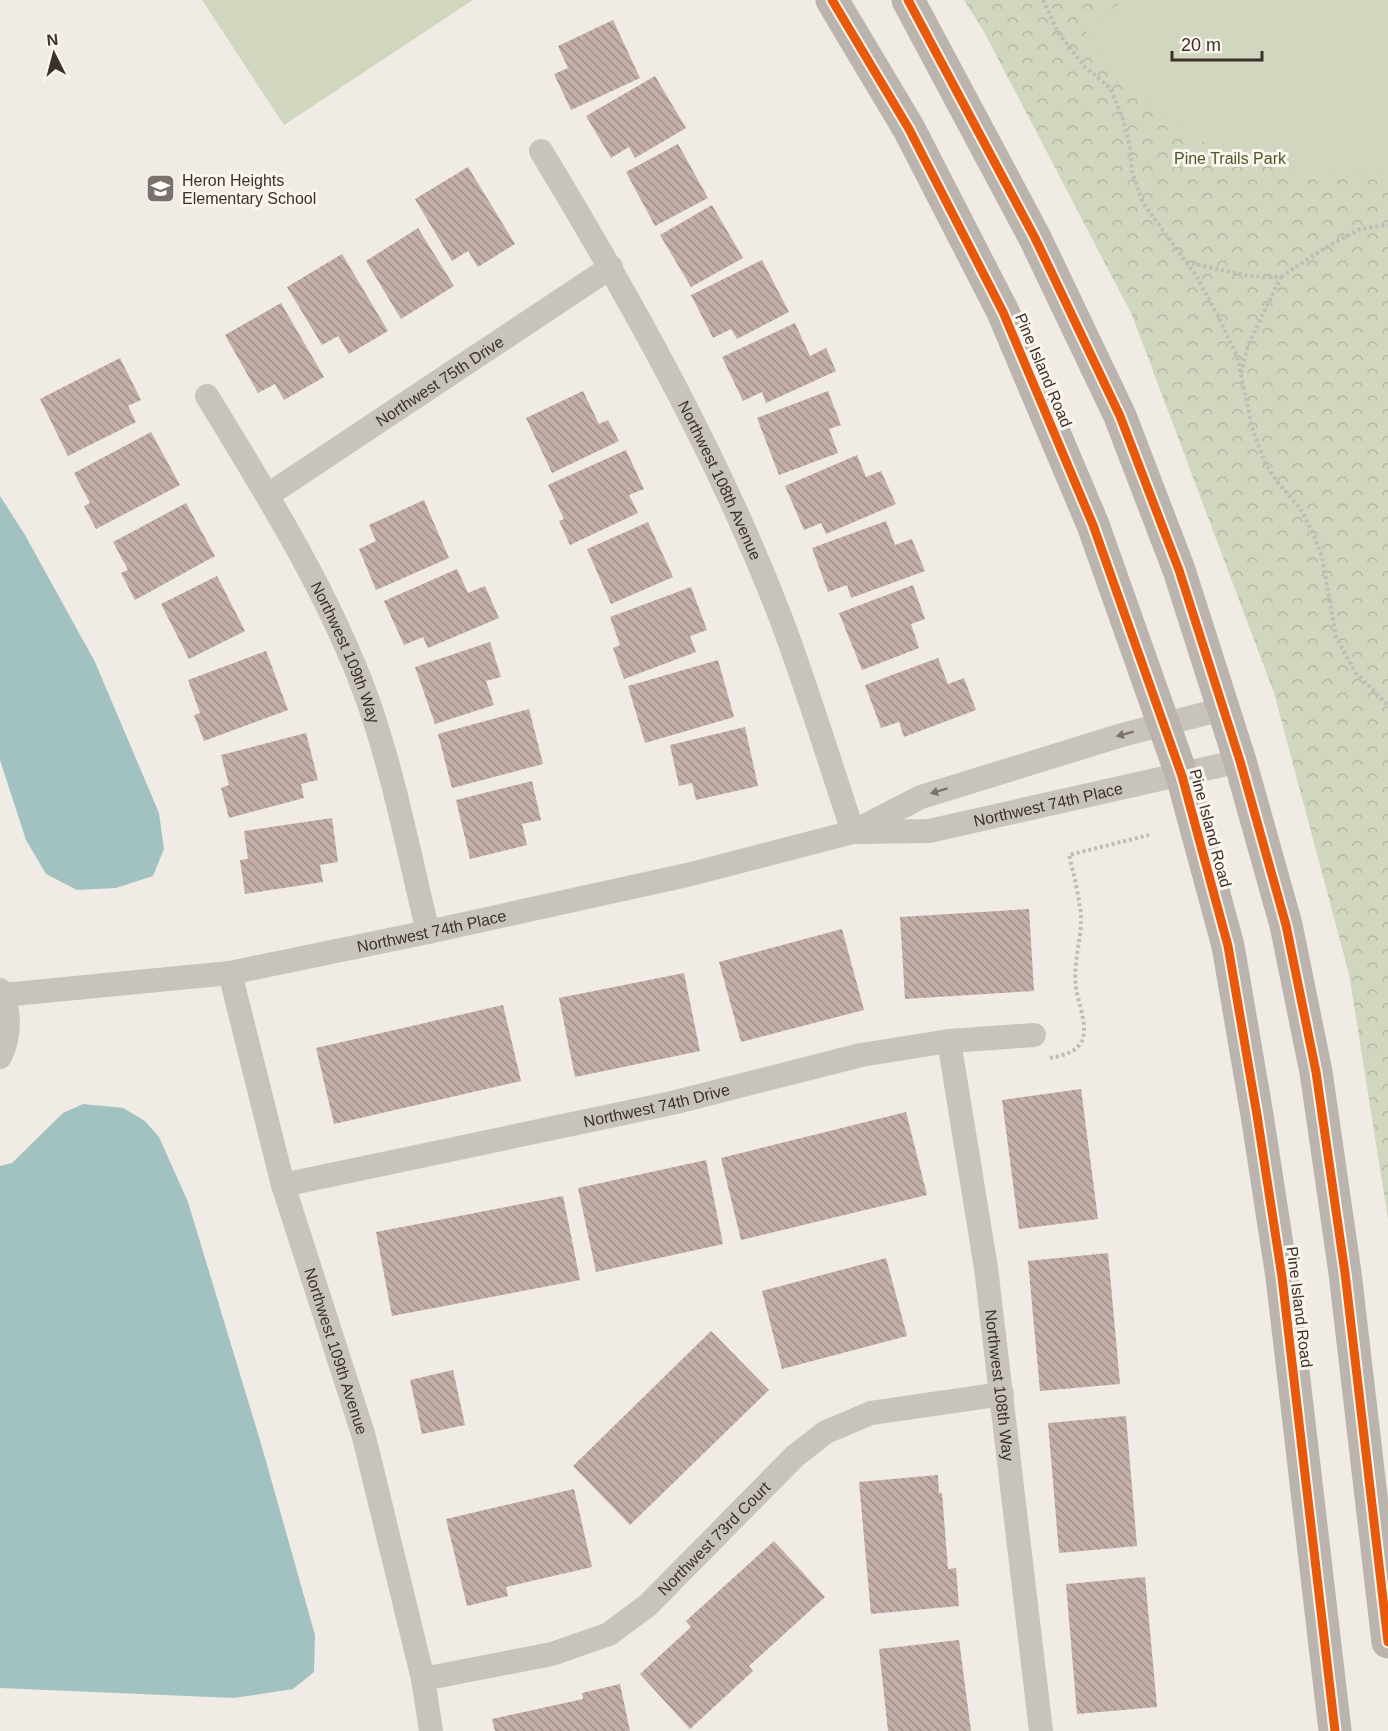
<svg xmlns="http://www.w3.org/2000/svg" width="1388" height="1731" viewBox="0 0 1388 1731" font-family="Helvetica,sans-serif">
  <style>
    .park { fill: url(#park-crowns) }
    .pitch { fill: #d1d6bf }
    .water { fill: #a1c2c1 }
    .building { fill: url(#building-back-hatch) }
    .lines { fill: none; stroke-linecap: round; stroke-linejoin: round }
    .path { stroke: #c2bbb6; stroke-width: 4; stroke-dasharray: 3 3; stroke-linecap: butt }
    .minor { stroke: #c9c3be; stroke-width: 24 }
    .secondary { stroke: #bab3ae; stroke-width: 33 }
    .cycleway-casing { stroke: #fbf5ee; stroke-width: 13 }
    .cycleway { stroke: #e8590c; stroke-width: 9 }
    .oneway { fill: #7b726d }
    .labels { text-anchor: middle; stroke-width: 6; stroke-linejoin: round; paint-order: stroke }
    .park-label { font-size: 16px; fill: #4a5a2e; stroke: #fbf5ee }
    .poi-label { font-size: 16px; fill: #3b302b; stroke: #fbf5ee; text-anchor: start }
    .street-label { font-size: 16px; fill: #3b302b; stroke: #fbf5ee }
  </style>
  <defs>
    <pattern id="park-crowns" width="20" height="18" patternUnits="userSpaceOnUse" patternTransform="scale(1.5)"><rect width="20" height="18" fill="#d1d6bf"/><path d="M2 6a3 3 0 1 1 6 0M12 15a3 3 0 1 1 6 0" fill="none" stroke="#b4b8a4"/></pattern>
    <pattern id="building-back-hatch" width="6" height="6" patternUnits="userSpaceOnUse" patternTransform="scale(1.5)"><rect width="6" height="6" fill="#c3afa7"/><path d="M-1 5l2 2M0 0l6 6M5-1l2 2" fill="none" stroke="#a08f88"/></pattern>
  </defs>
  <rect width="100%" height="100%" fill="#f0ebe5"/>
  <polygon class="park" points="964,0 1388,0 1388,1219 1349,974 1274,693 1132,315 983,30"/>
  <g class="pitch">
    <polygon points="202,0 473,0 284,125"/>
    <path d="M1123,0H1388V170C1375,172 1361,175 1347,175C1296,176 1223,158 1181,129C1157,113 1135,92 1116,71C1104,59 1095,44 1085,30Z"/>
  </g>
  <g class="water">
    <polygon points="0,496 25,535 95,662 159,813 164,849 153,876 116,888 77,890 46,874 26,840 0,760"/>
    <polygon points="83,1104 123,1108 145,1121 159,1137 188,1202 262,1447 315,1635 314,1672 293,1689 234,1698 0,1688 0,1166 12,1163 63,1113"/>
  </g>
  <g class="building">
    <polygon points="613,20 640,78 571,110 554,74 568,68 558,46"/>
    <polygon points="655,76 686,128 635,158 629,147 611,158 586,116"/>
    <polygon points="678,144 708,198 655,226 626,172"/>
    <polygon points="468,167 515,244 478,267 468,251 452,261 415,199"/>
    <polygon points="712,205 743,258 691,287 660,235"/>
    <polygon points="418,228 454,286 401,319 366,261"/>
    <polygon points="342,254 388,331 349,354 338,336 322,345 287,287"/>
    <polygon points="762,260 789,312 737,339 731,329 713,338 691,295"/>
    <polygon points="281,303 324,377 284,400 275,384 258,393 225,335"/>
    <polygon points="795,323 810,356 826,348 836,371 766,403 762,392 743,401 722,357"/>
    <polygon points="120,358 141,400 128,406 136,422 68,456 40,399"/>
    <polygon points="583,391 599,424 608,420 619,441 552,473 526,418"/>
    <polygon points="828,391 841,425 829,429 838,453 779,475 757,418"/>
    <polygon points="151,432 180,485 96,529 84,506 90,503 74,473"/>
    <polygon points="626,450 644,489 629,495 638,513 570,545 559,521 564,519 548,485"/>
    <polygon points="857,455 866,477 881,471 896,504 826,534 821,523 804,530 785,486"/>
    <polygon points="424,500 449,558 376,590 359,549 376,541 369,525"/>
    <polygon points="186,503 215,556 135,600 121,573 128,570 113,542"/>
    <polygon points="886,521 895,545 912,539 925,571 851,598 847,585 828,592 812,548"/>
    <polygon points="648,522 673,577 611,604 587,549"/>
    <polygon points="457,569 468,593 485,586 499,618 428,648 423,637 404,645 384,601"/>
    <polygon points="217,576 245,631 189,659 161,604"/>
    <polygon points="913,585 925,619 911,624 919,648 862,670 839,613"/>
    <polygon points="691,587 707,630 690,636 696,652 624,679 613,648 620,645 610,617"/>
    <polygon points="490,642 501,677 486,681 494,705 435,724 415,667"/>
    <polygon points="266,651 288,710 204,741 194,715 200,713 188,680"/>
    <polygon points="938,658 948,684 964,678 976,710 904,737 899,722 881,728 865,685"/>
    <polygon points="718,660 734,717 645,743 628,686"/>
    <polygon points="529,709 543,764 452,788 438,734"/>
    <polygon points="745,727 758,786 696,800 692,783 679,786 670,745"/>
    <polygon points="306,733 318,780 301,784 304,798 229,818 221,788 229,785 221,755"/>
    <polygon points="532,781 541,820 522,824 527,845 470,859 456,800"/>
    <polygon points="332,818 338,862 320,865 323,882 245,894 240,860 248,859 244,831"/>
    <polygon points="1029,909 1034,991 905,999 900,917"/>
    <polygon points="842,929 864,1010 741,1042 719,962"/>
    <polygon points="684,973 700,1051 575,1077 559,998"/>
    <polygon points="503,1005 521,1081 334,1124 316,1048"/>
    <polygon points="1081,1089 1098,1219 1019,1229 1002,1100"/>
    <polygon points="906,1112 927,1195 741,1240 721,1158"/>
    <polygon points="706,1160 723,1244 596,1272 578,1188"/>
    <polygon points="563,1196 580,1280 392,1316 376,1232"/>
    <polygon points="1108,1253 1120,1384 1040,1391 1028,1261"/>
    <polygon points="886,1258 907,1336 782,1369 762,1291"/>
    <polygon points="711,1331 769,1390 630,1525 573,1466"/>
    <polygon points="453,1370 465,1425 422,1434 410,1380"/>
    <polygon points="1126,1416 1137,1546 1059,1553 1048,1423"/>
    <polygon points="938,1475 939,1493 942,1493 948,1569 956,1568 959,1606 871,1614 859,1482"/>
    <polygon points="574,1489 592,1567 506,1587 508,1596 467,1606 446,1519"/>
    <polygon points="774,1541 825,1597 749,1666 753,1671 690,1729 640,1674 691,1627 686,1621"/>
    <polygon points="1145,1577 1157,1707 1077,1714 1066,1584"/>
    <polygon points="959,1640 971,1731 888,1731 879,1649"/>
    <polygon points="620,1684 630,1731 495,1731 492,1719 583,1699 582,1693"/>
  </g>
  <g class="lines">
    <g class="path">
      <polyline points="1043,0 1058,32 1083,65 1110,88 1123,119 1130,147 1132,172 1143,203 1197,277 1220,320 1237,356 1253,431 1266,465 1279,484 1300,508 1313,533 1322,557 1336,637 1356,673 1388,705"/>
      <polyline points="1186,262 1248,276 1281,277 1248,345 1241,374"/>
      <polyline points="1281,277 1325,248 1360,229 1388,225"/>
      <path d="M1050,1058C1062,1056 1079,1052 1083,1038C1087,1022 1078,1003 1076,987C1073,965 1080,945 1081,923C1082,907 1073,872 1069,855L1149,835"/>
    </g>
    <g class="minor">
      <path id="s1" d="M541,151C631,300 717,453 780,616C807,687 829,760 853,832"/>
      <path id="s2" d="M207,396C266,493 328,591 367,698C394,774 409,854 428,932"/>
      <path id="s3" d="M268,495L611,267"/>
      <path id="s4" d="M859,832L929,831L1240,761"/>
      <path id="s5" d="M230,973L283,1185L364,1437L423,1679L431,1731"/>
      <path d="M0,990C11,1010 10,1037 0,1057"/>
      <path id="s6" d="M3,995L230,973L428,932L687,875L853,832L921,797L1122,735L1223,709"/>
      <path id="s7" d="M949,1041L986,1268L1041,1731"/>
      <path id="s8" d="M283,1185L672,1103L861,1055L949,1041L1034,1035"/>
      <path id="s9" d="M423,1679L552,1654L609,1634L648,1605L795,1456L826,1432L871,1413L1002,1394"/>
    </g>
    <g class="secondary">
      <polyline points="832,0 909,129 1003,312 1093,525 1182,776 1228,946 1257,1115 1282,1277 1335,1731"/>
      <polyline points="908,0 1035,238 1120,416 1179,570 1240,761 1286,925 1316,1072 1345,1273 1388,1642"/>
    </g>
    <defs>
      <g id="cycleway">
        <polyline points="832,0 909,129 1003,312 1093,525 1182,776 1228,946 1257,1115 1282,1277 1335,1731"/>
        <polyline points="908,0 1035,238 1120,416 1179,570 1240,761 1286,925 1316,1072 1345,1273 1388,1642"/>
      </g>
    </defs>
    <use href="#cycleway" class="cycleway-casing"/>
    <use href="#cycleway" class="cycleway"/>
  </g>
  <defs><path id="oneway-solid" d="M-6-.8H1V-3.2L6.5 0L1 3.2V.8H-6Z" transform="scale(1.5)"/></defs>
  <g class="oneway">
    <use href="#oneway-solid" transform="translate(1125 734) rotate(165)"/>
    <use href="#oneway-solid" transform="translate(939 791) rotate(163)"/>
  </g>
  <defs>
    <symbol id="school-square" viewBox="-11 -11 22 22"><rect x="-9" y="-9" width="18" height="18" rx="4" fill="#7a716c" stroke="#fbf5ee"/><path d="M0-5L7-2L0 1L-7-2ZM-4 1L0 2.5L4 1V4Q0 6-4 4Z" fill="#fff"/></symbol>
  </defs>
  <g fill-rule="evenodd">
    <use href="#school-square" x="144" y="172" width="33" height="33"/>
  </g>
  <g class="labels">
    <g class="park-label">
      <text x="1230" y="164">Pine Trails Park</text>
    </g>
    <g class="poi-label">
      <text x="182" y="186">Heron Heights<tspan x="182" dy="18">Elementary School</tspan></text>
    </g>
    <g class="street-label">
      <text transform="translate(1044 370) rotate(67)" y="6">Pine Island Road</text>
      <text dy="6" stroke="none"><textPath href="#s3" startOffset="206">Northwest 75th Drive</textPath></text>
      <text dy="6" stroke="none"><textPath href="#s1" startOffset="375">Northwest 108th Avenue</textPath></text>
      <text dy="6" stroke="none"><textPath href="#s2" startOffset="292">Northwest 109th Way</textPath></text>
      <text dy="6" stroke="none"><textPath href="#s4" startOffset="192">Northwest 74th Place</textPath></text>
      <text transform="translate(1211 828) rotate(75)" y="6">Pine Island Road</text>
      <text dy="6" stroke="none"><textPath href="#s6" startOffset="434">Northwest 74th Place</textPath></text>
      <text dy="6" stroke="none"><textPath href="#s8" startOffset="382">Northwest 74th Drive</textPath></text>
      <text transform="translate(1300 1307) rotate(83)" y="6">Pine Island Road</text>
      <text dy="6" stroke="none"><textPath href="#s5" startOffset="393">Northwest 109th Avenue</textPath></text>
      <text dy="6" stroke="none"><textPath href="#s7" startOffset="348">Northwest 108th Way</textPath></text>
      <text dy="6" stroke="none"><textPath href="#s9" startOffset="334">Northwest 73rd Court</textPath></text>
    </g>
  </g>
  <g transform="translate(54 54) rotate(354)" stroke="#fbf5ee" stroke-width="4.5" paint-order="stroke">
  <path d="M0-4.5L10 22L0 15L-10 22Z" fill="#3b302b"/>
  <text y="-9" font-size="16" font-weight="bold" text-anchor="middle" fill="#3b302b">N</text>
  </g>
  <path d="M1172 51v9h90v-9" fill="none" stroke="#3b302b" stroke-width="3"/>
  <text x="1181" y="51" font-size="18" fill="#3b302b" stroke="#fbf5ee" stroke-width="4.5" paint-order="stroke">20 m</text>
</svg>
